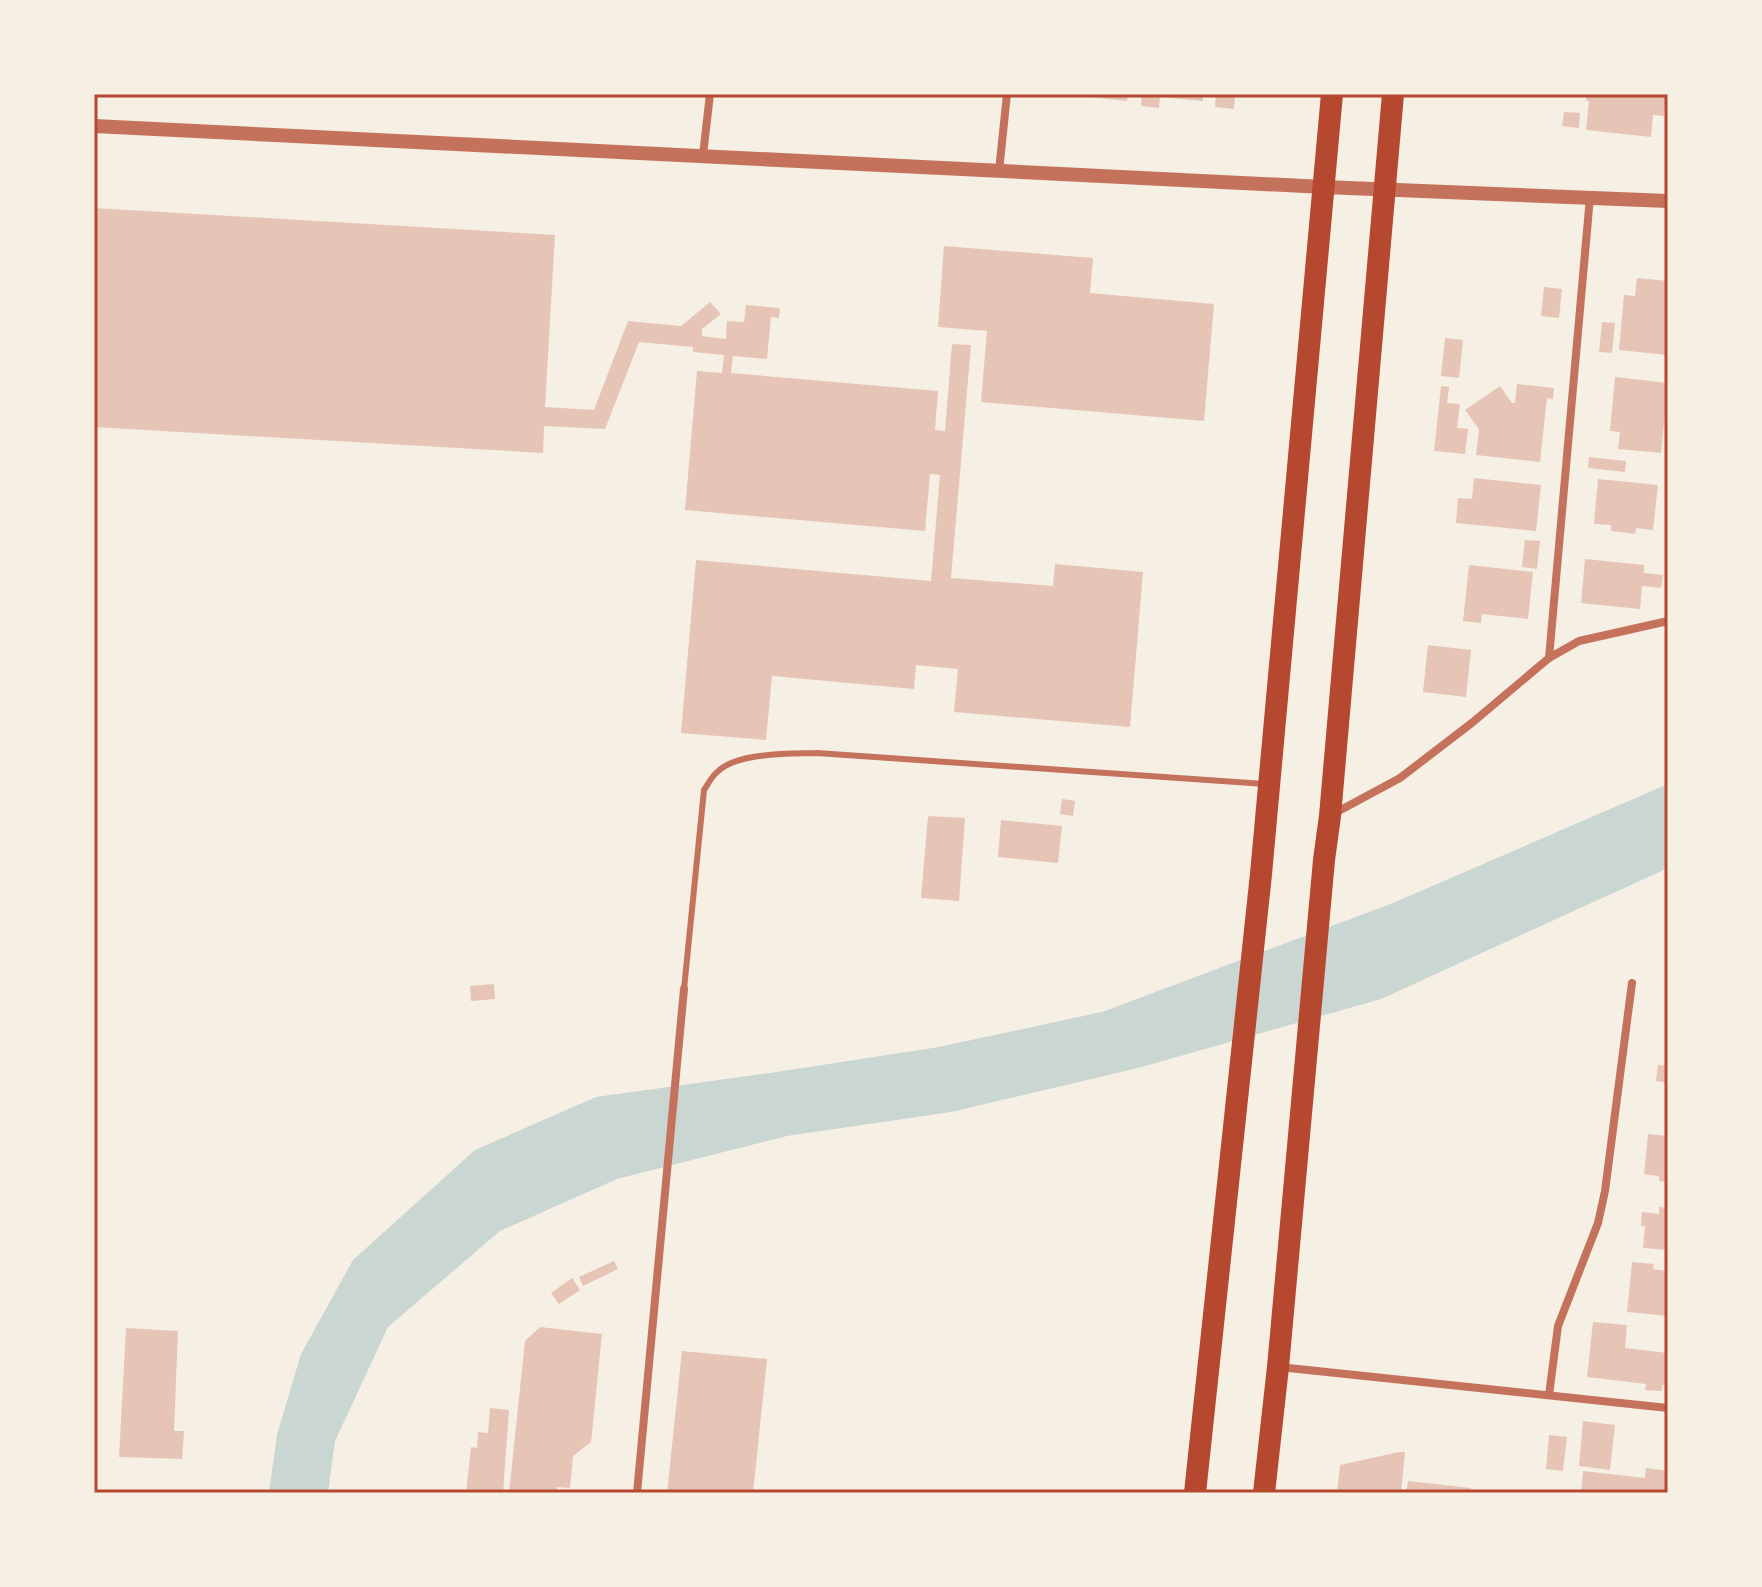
<svg xmlns="http://www.w3.org/2000/svg" width="1762" height="1587" viewBox="0 0 1762 1587" font-family="Jost,sans-serif">
  <style>
    .water { fill: #c9d6d2 }
    .building { fill: #e6c5b7 }
    .lines { fill: none; stroke-linecap: round; stroke-linejoin: round }
    .service { stroke: #c5725c; stroke-width: 6 }
    .minor { stroke: #c5725c; stroke-width: 8 }
    .tertiary { stroke: #c5725c; stroke-width: 14 }
    .trunk { stroke: #b5482f; stroke-width: 22 }
    .neatline { fill: none; stroke: #b5482f; stroke-width: 3 }
  </style>
  <rect width="100%" height="100%" fill="#f6efe4"/>
  <polygon class="water" points="1668,784 1668,868 1381,999 1138,1068 951,1112 787,1136 617,1179 500,1231 388,1327 335,1441 328,1493 269,1493 277,1435 301,1354 353,1260 475,1150 596,1097 770,1073 939,1047 1102,1012 1393,903"/>
  <g class="building">
    <polygon points="1079,94 1128,94 1127,101 1079,96"/>
    <polygon points="1142,94 1203,94 1203,101 1160,97 1159,108 1141,106"/>
    <polygon points="1216,94 1235,95 1234,109 1215,107"/>
    <polygon points="1587,94 1666,94 1664,116 1653,115 1651,137 1586,130 1589,101 1586,101"/>
    <polygon points="1564,112 1580,113 1579,128 1562,126"/>
    <polygon points="94,208 555,235 545,407 594,410 628,321 681,326 710,302 721,314 702,329 702,336 726,339 727,321 744,322 746,305 780,308 779,318 771,317 767,359 733,356 731,373 938,391 935,430 945,431 952,344 971,345 951,578 1053,586 1055,564 1143,572 1130,727 954,712 958,669 916,665 914,689 772,676 766,740 681,733 696,560 931,581 940,475 930,474 925,531 685,510 697,371 722,373 724,355 693,352 693,347 639,342 605,429 544,426 543,453 94,427"/>
    <polygon points="944,246 1093,258 1090,293 1214,304 1204,421 981,402 987,331 938,327"/>
    <polygon points="1637,278 1668,281 1668,355 1619,350 1624,295 1635,296"/>
    <polygon points="1544,287 1562,289 1559,318 1541,316"/>
    <polygon points="1602,322 1615,323 1612,353 1599,352"/>
    <polygon points="1445,338 1463,340 1459,378 1441,376"/>
    <polygon points="1615,377 1668,383 1661,453 1618,449 1620,432 1610,431"/>
    <polygon points="1517,384 1554,388 1553,399 1547,398 1540,462 1476,455 1479,429 1465,410 1500,386 1512,403 1515,403"/>
    <polygon points="1441,386 1449,387 1447,403 1460,404 1457,428 1468,429 1465,454 1434,451"/>
    <polygon points="1589,457 1626,461 1625,472 1588,468"/>
    <polygon points="1474,478 1541,485 1536,531 1456,523 1458,498 1472,499"/>
    <polygon points="1598,479 1658,485 1653,530 1636,528 1635,534 1611,531 1611,525 1594,524"/>
    <polygon points="1525,540 1540,541 1537,569 1522,567"/>
    <polygon points="1585,559 1644,565 1644,573 1663,575 1661,588 1642,586 1640,609 1581,603"/>
    <polygon points="1469,565 1533,572 1528,619 1482,614 1481,623 1463,621"/>
    <polygon points="1428,645 1471,650 1466,697 1423,692"/>
    <polygon points="1062,799 1075,801 1073,816 1060,814"/>
    <polygon points="928,816 965,818 959,901 921,898"/>
    <polygon points="1001,820 1062,826 1058,863 998,857"/>
    <polygon points="494,984 495,999 471,1001 470,986"/>
    <polygon points="1658,1065 1668,1066 1668,1083 1656,1081"/>
    <polygon points="1648,1134 1668,1136 1668,1177 1666,1177 1666,1182 1659,1181 1659,1176 1644,1174"/>
    <polygon points="1659,1207 1668,1208 1668,1250 1643,1248 1645,1226 1641,1226 1642,1212 1659,1214"/>
    <polygon points="614,1261 618,1269 583,1286 579,1277"/>
    <polygon points="1632,1262 1654,1264 1653,1269 1668,1271 1668,1316 1627,1312"/>
    <polygon points="572,1278 580,1290 559,1304 551,1293"/>
    <polygon points="1593,1322 1627,1325 1625,1348 1668,1353 1668,1386 1662,1385 1662,1391 1645,1390 1646,1384 1587,1377"/>
    <polygon points="540,1327 602,1334 591,1442 573,1456 570,1488 557,1487 556,1493 509,1493 525,1341"/>
    <polygon points="126,1328 178,1331 174,1431 184,1431 182,1459 119,1457"/>
    <polygon points="682,1351 767,1359 753,1493 667,1493"/>
    <polygon points="490,1408 509,1410 503,1493 466,1493 471,1447 477,1448 478,1432 488,1433"/>
    <polygon points="1583,1421 1615,1425 1610,1470 1579,1466"/>
    <polygon points="1549,1435 1567,1437 1563,1471 1546,1469"/>
    <polygon points="1399,1452 1405,1452 1401,1493 1337,1493 1340,1465"/>
    <polygon points="1646,1468 1668,1471 1668,1493 1581,1493 1583,1471 1645,1478"/>
    <polygon points="1408,1481 1471,1488 1471,1493 1406,1493"/>
  </g>
  <g class="lines">
    <path class="service" d="M684,989L704,790C708,784 711,778 716,773C736,752 788,754 817,753L1265,784"/>
    <g class="minor">
      <polyline points="703,155 710,94"/>
      <polyline points="999,171 1007,94"/>
      <polyline points="1549,658 1590,197"/>
      <polyline points="1335,813 1400,778 1473,722 1549,658 1579,641 1668,621"/>
      <polyline points="1279,1367 1668,1408"/>
      <polyline points="1549,1395 1558,1326 1598,1223 1605,1191 1632,983"/>
      <polyline points="637,1493 684,989"/>
    </g>
    <polyline class="tertiary" points="94,126 1324,187 1668,201"/>
    <g class="trunk">
      <polyline points="1195,1493 1261,874 1332,94"/>
      <polyline points="1264,1493 1278,1367 1324,860 1330,816 1393,94"/>
    </g>
  </g>
  <rect width="1762" height="1587" fill="none" stroke="#f6efe4" stroke-width="192"/>
  <rect x="96" y="96" width="1570" height="1395" class="neatline"/>
</svg>
